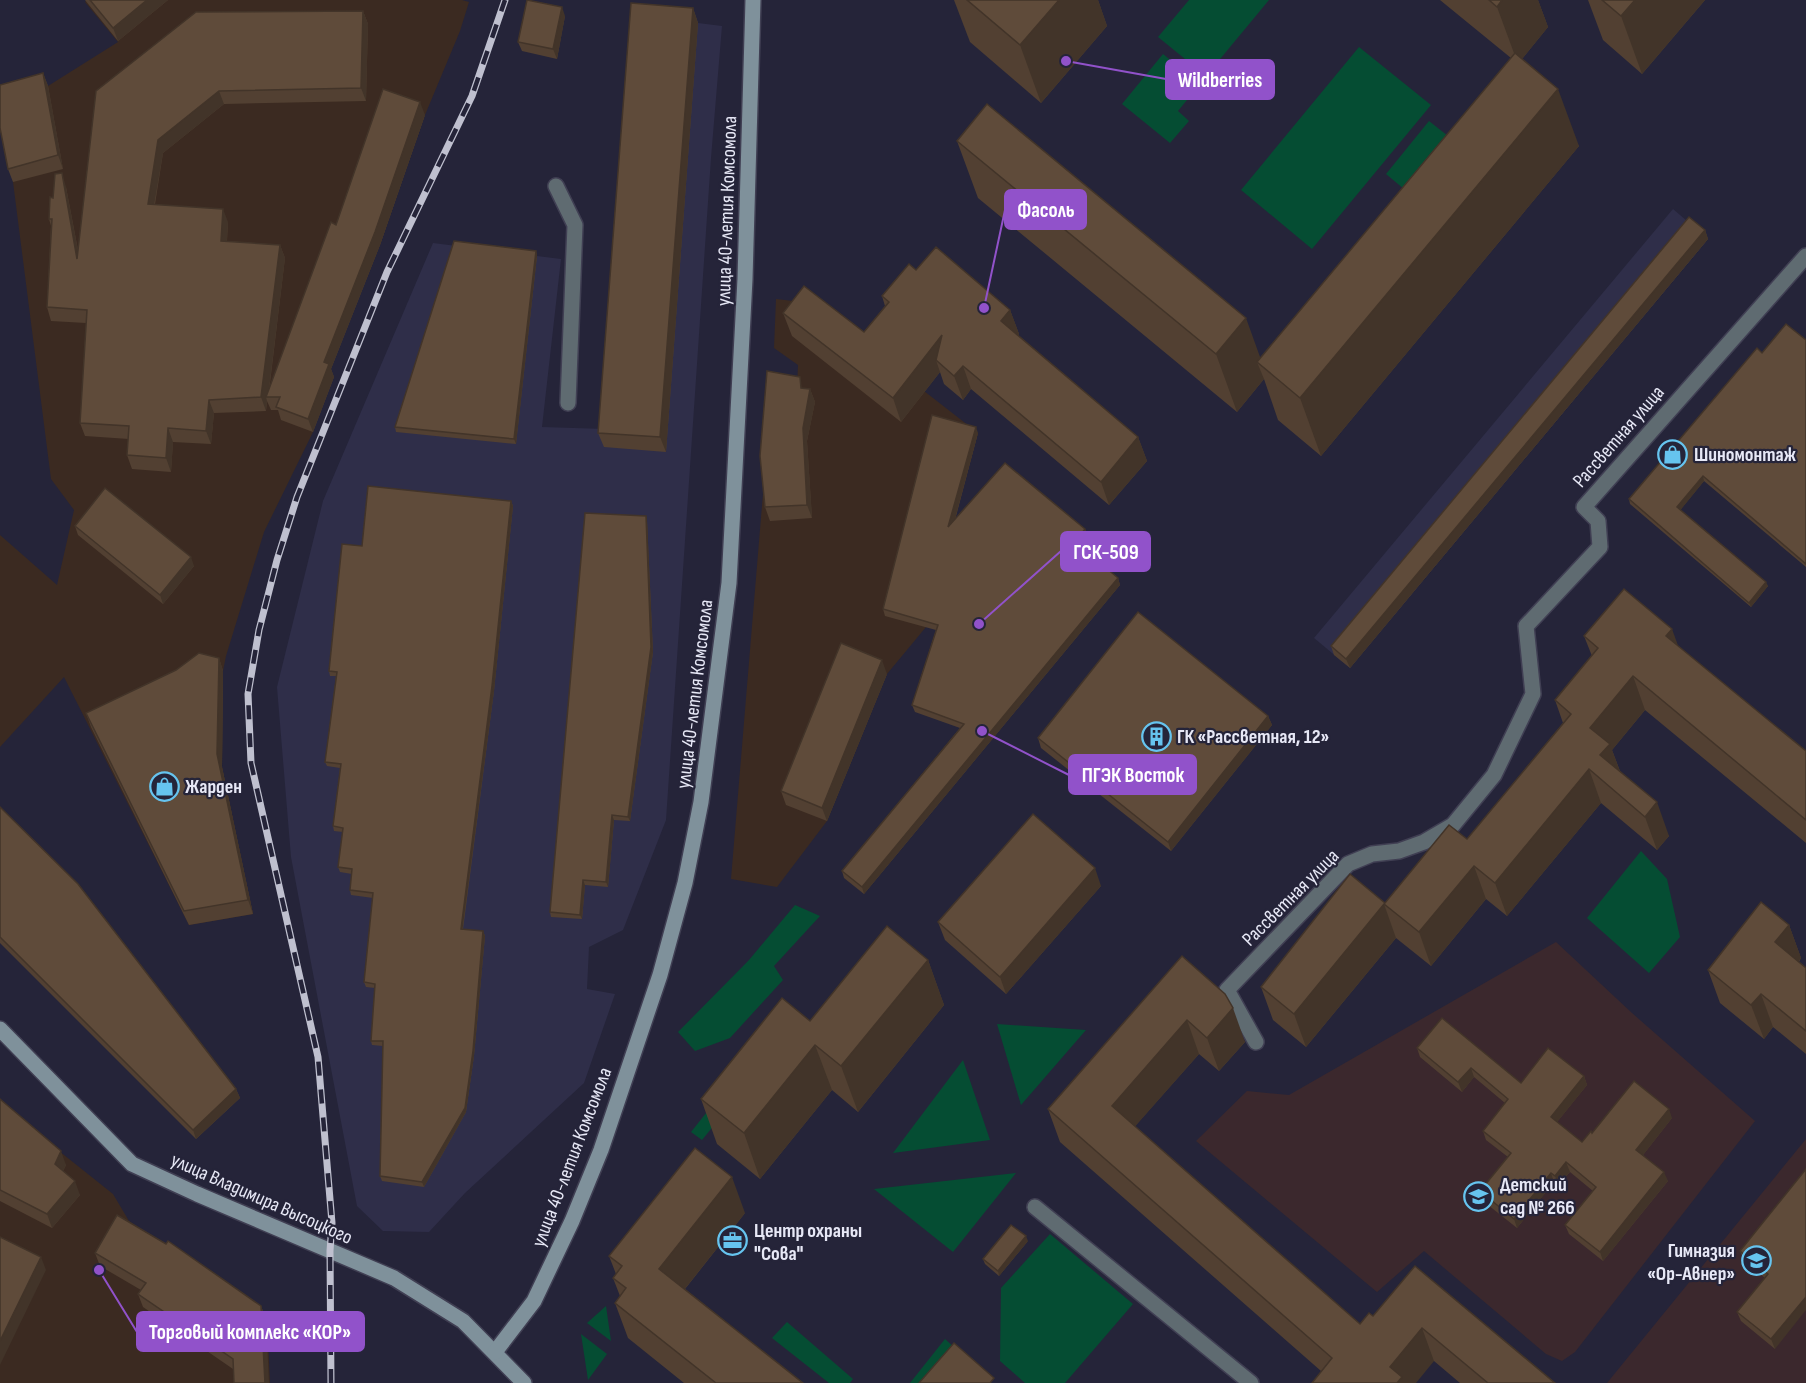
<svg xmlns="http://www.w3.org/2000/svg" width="1806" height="1383" viewBox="0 0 1806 1383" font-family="'Sofia Sans Condensed',sans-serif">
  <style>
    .commercial { fill: #3b2a21 }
    .built { fill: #2f2e49 }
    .education { fill: #3b282d }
    .green { fill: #054d33 }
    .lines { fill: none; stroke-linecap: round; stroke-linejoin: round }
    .street-casing { stroke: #403f53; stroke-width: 18 }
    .secondary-casing { stroke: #403f53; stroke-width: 18 }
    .street { stroke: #5f6b71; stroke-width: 15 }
    .secondary { stroke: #7f919b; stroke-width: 15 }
    .rail-casing { stroke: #bfc0cf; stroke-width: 7 }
    .rail { stroke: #252439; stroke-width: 4.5; stroke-dasharray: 14; stroke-linecap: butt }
    .wall { fill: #524032 }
    .shaded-wall { fill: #423429 }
    .building { fill: #5f4b3a; stroke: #423429; stroke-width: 1.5 }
    .labels { text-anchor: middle; stroke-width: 4.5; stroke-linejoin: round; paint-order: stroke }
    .street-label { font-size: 20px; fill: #e7e8f6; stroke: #252439 }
    .poi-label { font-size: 20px; font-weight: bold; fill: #e7e8f6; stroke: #252439; text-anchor: start }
    .leader { fill: none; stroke: #9152ca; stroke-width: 2 }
    .callout-dot { fill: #9152ca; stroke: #252439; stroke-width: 2 }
    .callout { fill: #9152ca; stroke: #9152ca; stroke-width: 2 }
    .callout-label { font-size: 21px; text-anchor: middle; font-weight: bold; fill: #fff }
  </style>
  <rect width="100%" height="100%" fill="#252439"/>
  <g class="commercial">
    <polygon points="87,0 462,0 469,2 460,31 425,115 380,245 329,372 313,432 264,532 226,656 223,671 222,767 253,914 189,925 64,677 0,747 0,535 57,585 74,510 51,479 13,182 0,116 0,100 48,86 118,42 85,2"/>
    <polygon points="776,299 811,303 978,433 926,627 887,674 827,821 777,887 731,879 772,385 797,388 798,365 774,348"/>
    <polygon points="0,1104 113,1194 129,1221 267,1319 270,1383 0,1383"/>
  </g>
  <g class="built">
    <polygon points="698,23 722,26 711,158 666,820 623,930 589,947 587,989 615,994 584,1083 465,1193 429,1232 383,1231 357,1206 291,857 277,687 323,501 433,243 561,259 542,427 605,429"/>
    <polygon points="1673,209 1708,239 1350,668 1314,638"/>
  </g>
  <g class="education">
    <polygon points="1556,942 1632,1013 1755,1121 1575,1352 1562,1361 1546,1354 1424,1251 1377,1292 1196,1141 1247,1091 1289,1095"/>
    <polygon points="1806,1139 1806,1383 1607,1383"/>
  </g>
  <g class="green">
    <polygon points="1189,0 1269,0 1206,76 1158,37"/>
    <polygon points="1359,47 1431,105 1312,249 1241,190"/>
    <polygon points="1163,54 1200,84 1178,111 1189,121 1170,143 1122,104"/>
    <polygon points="1429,121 1448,136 1404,189 1386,174"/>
    <polygon points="1641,851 1667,879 1680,937 1649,973 1587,918"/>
    <polygon points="795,905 820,916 774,966 783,980 730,1038 695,1051 678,1032 749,960"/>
    <polygon points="997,1024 1086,1030 1021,1105"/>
    <polygon points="963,1060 990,1140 893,1153"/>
    <polygon points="722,1093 733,1102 702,1140 691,1132"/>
    <polygon points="1016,1173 953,1252 874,1189"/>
    <polygon points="1050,1234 1133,1304 1065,1383 1025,1383 1000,1361 1001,1288"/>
    <polygon points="606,1306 611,1341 587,1323"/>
    <polygon points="787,1322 853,1379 850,1383 829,1383 772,1338"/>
    <polygon points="581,1334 607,1354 588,1380"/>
    <polygon points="945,1339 956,1349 929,1383 910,1383"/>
  </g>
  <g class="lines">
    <defs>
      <g id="street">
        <polyline points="556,186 575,225 568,403"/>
        <polyline points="1256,1042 1227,990 1348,864 1372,854 1399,851 1424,842 1453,825 1494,775 1533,694 1526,626 1600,547 1598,521 1584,507 1806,256"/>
        <polyline points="1035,1207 1251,1383"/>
      </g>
      <g id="secondary">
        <polyline points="0,1029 132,1164 197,1194 394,1278 463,1321 524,1383"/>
        <polyline points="495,1352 534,1301 572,1221 601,1150 660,975 685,883 701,802 729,583 745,279 753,0"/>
      </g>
    </defs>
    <use href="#street" class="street-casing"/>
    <use href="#secondary" class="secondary-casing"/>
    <use href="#street" class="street"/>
    <use href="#secondary" class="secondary"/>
    <defs>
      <polyline id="rail" points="331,1383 330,1251 332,1223 318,1057 251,763 248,694 259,630 277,560 297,497 387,272 472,96 505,0"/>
    </defs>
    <use href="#rail" class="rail-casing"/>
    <use href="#rail" class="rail"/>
  </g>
  <g class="wall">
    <polygon points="85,0 168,0 118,41"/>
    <polygon points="954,0 1098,0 1107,26 1041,103 970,42"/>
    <polygon points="1440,0 1538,0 1548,27 1522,59 1579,146 1321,456 1278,420 1264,379 1237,412 978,198 957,141 1261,358 1511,58"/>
    <polygon points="1588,0 1705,0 1642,74 1603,40"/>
    <polygon points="693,8 698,23 666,452 604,447 598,433"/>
    <polygon points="363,11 368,24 366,101 224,104 163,153 155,204 228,222 227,241 280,245 285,258 269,391 336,225 425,115 380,245 331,369 334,377 313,432 281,420 278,410 271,410 267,401 266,411 214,413 211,444 173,442 171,472 132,469 127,455 129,439 85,436 80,423 86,323 51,321 47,307 51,226 49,219 53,198 66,187 78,250 96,91"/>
    <polygon points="565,16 557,59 522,51 518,42"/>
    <polygon points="43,73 48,86 63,169 13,182 8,169"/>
    <polygon points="1705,230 1708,239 1350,668 1334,655 1331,646"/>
    <polygon points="536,251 537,256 516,444 396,432 395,427"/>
    <polygon points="916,270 1010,310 1019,334 1018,335 1138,437 1147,461 1109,505 971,389 963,400 944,384 940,372 901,422 792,336 783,313 864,332 885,306 882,296"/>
    <polygon points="1806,340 1806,567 1704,481 1680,510 1768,586 1751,607 1630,504 1629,499 1762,353"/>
    <polygon points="803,388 810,389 815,402 807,441 812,518 770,521 765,507"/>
    <polygon points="978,433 955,520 1085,529 1088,536 1079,546 1118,578 1120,585 864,894 844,878 842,871 960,728 915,712 912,705 936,630 885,616 883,609"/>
    <polygon points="511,501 513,506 494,691 463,929 483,931 485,936 474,1056 466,1112 424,1187 382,1181 380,1176 383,1046 372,1045 371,1041 375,988 366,987 364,982 373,898 351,895 350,890 352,874 340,872 338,867 343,832 334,831 333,826 340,768 327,766 325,762 336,676 330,676 329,671 362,546"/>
    <polygon points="646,516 647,520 653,652 630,821 614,820 608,887 585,885 582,919 551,917 550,912"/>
    <polygon points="75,526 194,566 163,604 78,535"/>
    <polygon points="1584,636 1678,646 1806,751 1806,843 1645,710 1612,750 1620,771 1669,836 1657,850 1601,803 1507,916 1486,899 1431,966 1396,938 1306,1047 1273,1020 1261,987 1385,903 1467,839 1563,723 1555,700 1592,656"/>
    <polygon points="219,658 223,671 222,767 253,914 189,925 91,727 86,713"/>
    <polygon points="887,674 827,821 786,805 781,791"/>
    <polygon points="1268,716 1272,725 1171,851 1041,748 1038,738"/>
    <polygon points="0,807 236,1089 240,1098 196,1139 0,943"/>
    <polygon points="1101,886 1006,994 945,940 938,922"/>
    <polygon points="1789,925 1801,958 1799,962 1806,968 1806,1054 1773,1027 1764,1039 1720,1003 1708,970"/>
    <polygon points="1182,956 1245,1042 1219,1071 1199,1054 1135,1126 1360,1324 1373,1316 1415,1266 1555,1383 1460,1383 1434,1361 1321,1371 1060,1142 1048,1109"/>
    <polygon points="928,960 944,1005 858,1112 832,1090 760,1179 717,1144 701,1099 810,1021"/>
    <polygon points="1417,1048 1521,1083 1584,1076 1587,1085 1557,1122 1582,1142 1592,1133 1672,1118 1643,1155 1668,1181 1603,1261 1569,1234 1565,1225 1593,1191 1570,1172 1558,1185 1554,1182 1517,1228 1483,1201 1480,1191 1508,1157 1486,1140 1483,1131 1505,1103 1474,1077 1462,1092 1420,1057"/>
    <polygon points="0,1099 66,1165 63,1171 80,1195 52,1228 0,1201"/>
    <polygon points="1806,1169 1775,1349 1741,1321 1737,1312 1765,1278 1744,1261 1740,1251"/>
    <polygon points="745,1213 685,1289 803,1383 684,1383 628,1338 615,1303 620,1296 613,1278 616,1274 609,1256"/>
    <polygon points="1028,1241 999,1276 985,1264 983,1259"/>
    <polygon points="95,1253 261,1306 266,1319 233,1369 143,1307 138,1294 141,1290 100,1266"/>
    <polygon points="363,1318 364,1323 365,1345 347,1346 345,1341"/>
  </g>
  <g class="shaded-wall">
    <polygon points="147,0 168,0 118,41 113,28"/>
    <polygon points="1059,0 1098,0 1107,26 1041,103 1020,45"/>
    <polygon points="1502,0 1538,0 1548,27 1518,64 1497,7"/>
    <polygon points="1635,0 1705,0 1642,74 1621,16"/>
    <polygon points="562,7 565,16 557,59 553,49"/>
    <polygon points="693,8 698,23 666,452 660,437"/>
    <polygon points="363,11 368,24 366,101 361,88"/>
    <polygon points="43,73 48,86 63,169 58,155"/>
    <polygon points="1558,89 1579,146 1321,456 1300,398"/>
    <polygon points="219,91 224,104 163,153 152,217 148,204 158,140"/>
    <polygon points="420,102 425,115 380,245 331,369 334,377 313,432 308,419 324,362"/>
    <polygon points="62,173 66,187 82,272 77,259"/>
    <polygon points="223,209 228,222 226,254 221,241"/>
    <polygon points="1705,230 1708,239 1350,668 1346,659"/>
    <polygon points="280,245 285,258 268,397 266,397 267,401 266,411 261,397"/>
    <polygon points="536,251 537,256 516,444 514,439"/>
    <polygon points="1010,310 1019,334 1010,345 1001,321"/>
    <polygon points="1246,318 1264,368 1257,362 1264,379 1237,412 1216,354"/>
    <polygon points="942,335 936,360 940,372 901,422 893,398"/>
    <polygon points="963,366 971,389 963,400 954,376"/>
    <polygon points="810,389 815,402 807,441 812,518 807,505 803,428"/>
    <polygon points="209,400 214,413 211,444 206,431"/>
    <polygon points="976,427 978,433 951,534 948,527"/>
    <polygon points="168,428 173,442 171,472 166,458"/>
    <polygon points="1138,437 1147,461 1109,505 1101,482"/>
    <polygon points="1703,476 1704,481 1679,512 1677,507"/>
    <polygon points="511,501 513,506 494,691 462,933 461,929"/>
    <polygon points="646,516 647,520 653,652 630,821 628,817"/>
    <polygon points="1085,529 1088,536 1077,549 1075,542"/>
    <polygon points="191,557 194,566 163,604 160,595"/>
    <polygon points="1118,578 1120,585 864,894 862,887"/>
    <polygon points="1766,582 1768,586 1751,607 1749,603"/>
    <polygon points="1672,629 1684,662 1666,636"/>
    <polygon points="219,658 223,671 222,767 253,914 248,900 217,754"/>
    <polygon points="882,660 887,674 827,821 822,808"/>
    <polygon points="1633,676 1645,710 1612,750 1622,777 1613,788 1590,728"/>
    <polygon points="1268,716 1272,725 1171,851 1168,842"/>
    <polygon points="1589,769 1601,803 1507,916 1495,883"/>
    <polygon points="1657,802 1669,836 1657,850 1645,817"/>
    <polygon points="612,815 614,820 608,887 606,882"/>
    <polygon points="1474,866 1486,899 1431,966 1419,932"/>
    <polygon points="1095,868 1101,886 1006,994 1000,977"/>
    <polygon points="583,880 585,885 582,919 580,915"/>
    <polygon points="1384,904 1396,938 1306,1047 1294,1014"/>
    <polygon points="1789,925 1801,958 1787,976 1775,942"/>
    <polygon points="483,931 485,936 474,1056 466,1112 424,1187 422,1182"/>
    <polygon points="928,960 944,1005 858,1112 841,1066"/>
    <polygon points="1761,994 1773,1027 1764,1039 1751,1005"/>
    <polygon points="1233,1008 1245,1042 1219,1071 1207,1038"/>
    <polygon points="1187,1020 1199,1054 1124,1139 1112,1106"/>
    <polygon points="815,1045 832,1090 760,1179 744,1133"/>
    <polygon points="1471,1068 1474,1077 1462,1092 1458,1082"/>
    <polygon points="1584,1076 1587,1085 1554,1126 1551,1117"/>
    <polygon points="236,1089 240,1098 196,1139 193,1130"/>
    <polygon points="1669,1109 1672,1118 1640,1159 1636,1150"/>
    <polygon points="61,1151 66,1165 60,1177 55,1164"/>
    <polygon points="1566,1162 1570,1172 1558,1185 1555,1176"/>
    <polygon points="1664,1172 1668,1181 1603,1261 1600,1252"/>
    <polygon points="1551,1173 1554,1182 1517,1228 1514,1219"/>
    <polygon points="732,1177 745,1213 672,1305 659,1269"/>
    <polygon points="75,1181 80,1195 52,1228 47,1214"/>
    <polygon points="1026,1236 1028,1241 999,1276 998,1271"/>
    <polygon points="41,1257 46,1270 0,1365 0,1341"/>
    <polygon points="1806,1297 1806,1310 1775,1349 1771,1339"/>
    <polygon points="261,1306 266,1319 269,1383 265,1383"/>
    <polygon points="363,1318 364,1323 365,1345 363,1341"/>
    <polygon points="1422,1328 1434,1361 1416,1383 1396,1383 1390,1367"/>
  </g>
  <g class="building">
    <polygon points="90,0 147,0 113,28"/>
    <polygon points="527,0 562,7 553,49 518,42"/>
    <polygon points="967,0 1059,0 1020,45"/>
    <polygon points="1489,0 1502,0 1497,7"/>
    <polygon points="1602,0 1635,0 1621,16"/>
    <polygon points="631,3 693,8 660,437 598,433"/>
    <polygon points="363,11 361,88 219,91 158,140 148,204 223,209 221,241 280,245 261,397 209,400 206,431 168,428 166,458 127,455 129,426 80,423 87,310 47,307 52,219 49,219 50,197 53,198 55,174 62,173 77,259 96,91 196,12"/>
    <polygon points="1515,53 1558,89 1300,398 1257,362"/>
    <polygon points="43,73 58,155 8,169 0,128 0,85"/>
    <polygon points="383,89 420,102 375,232 324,362 329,364 308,419 276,407 280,397 266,397 331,222 336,225"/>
    <polygon points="987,104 1246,318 1216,354 957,141"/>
    <polygon points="1689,217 1705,230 1346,659 1331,646"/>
    <polygon points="454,241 536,251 514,439 395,427"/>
    <polygon points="936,247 1010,310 1001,321 1138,437 1101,482 963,366 954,376 936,360 942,335 893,398 783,313 804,286 864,332 889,302 882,296 909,264 916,270"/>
    <polygon points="1786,324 1806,340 1806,564 1703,476 1677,507 1766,582 1749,603 1629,499 1757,348 1762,353"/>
    <polygon points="767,371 800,377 801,388 810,389 803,428 807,505 765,507 760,456"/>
    <polygon points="932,415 976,427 948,527 1005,463 1085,529 1075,542 1118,578 862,887 842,871 964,724 912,705 938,625 883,609"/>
    <polygon points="368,486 511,501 492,686 461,929 483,931 473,1051 465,1108 422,1182 380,1176 383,1041 371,1041 375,984 364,982 373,893 350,890 352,869 338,867 343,828 333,826 341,764 325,762 337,672 329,671 342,544 362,546"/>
    <polygon points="105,488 191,557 160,595 75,526"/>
    <polygon points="585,513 646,516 651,647 628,817 612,815 606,882 583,880 580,915 550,912"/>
    <polygon points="1624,589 1672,629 1666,636 1806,751 1806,820 1633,676 1590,728 1610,744 1600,755 1657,802 1645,817 1589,769 1495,883 1474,866 1419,932 1384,904 1294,1014 1261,987 1350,874 1385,903 1449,825 1467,839 1571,714 1555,700 1598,648 1584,636"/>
    <polygon points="1138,612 1268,716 1168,842 1038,738"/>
    <polygon points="841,643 882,660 822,808 781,791"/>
    <polygon points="199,653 219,658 217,754 248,900 184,911 86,713 176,670"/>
    <polygon points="0,807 78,884 236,1089 193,1130 0,937"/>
    <polygon points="1033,814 1095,868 1000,977 938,922"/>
    <polygon points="1761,902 1789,925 1775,942 1806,968 1806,1031 1761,994 1751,1005 1708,970"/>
    <polygon points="887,926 928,960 841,1066 815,1045 744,1133 701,1099 782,998 810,1021"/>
    <polygon points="1182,956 1225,994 1233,1008 1207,1038 1187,1020 1112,1106 1360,1324 1369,1313 1373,1316 1415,1266 1555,1383 1488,1383 1422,1328 1390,1367 1402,1377 1397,1383 1312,1383 1332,1358 1048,1109"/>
    <polygon points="1442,1018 1521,1083 1548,1048 1584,1076 1551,1117 1582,1142 1591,1131 1592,1133 1634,1081 1669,1109 1636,1150 1664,1172 1600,1252 1565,1225 1596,1187 1566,1162 1555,1176 1551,1173 1514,1219 1480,1191 1511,1153 1483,1131 1508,1099 1471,1068 1458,1082 1417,1048"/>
    <polygon points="0,1099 61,1151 55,1164 75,1181 47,1214 0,1190"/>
    <polygon points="695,1148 732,1177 659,1269 803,1383 716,1383 615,1303 626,1288 613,1278 622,1266 609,1256"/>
    <polygon points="1806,1169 1806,1297 1771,1339 1737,1312 1768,1274 1740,1251"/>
    <polygon points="117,1215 166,1244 168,1241 261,1306 265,1383 234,1383 233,1359 138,1294 146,1283 95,1253"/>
    <polygon points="1011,1225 1026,1236 998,1271 983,1259"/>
    <polygon points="0,1237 41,1257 0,1341"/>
    <polygon points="954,1343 994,1378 990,1383 919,1383"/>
  </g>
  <defs>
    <symbol id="shop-ring" viewBox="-11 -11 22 22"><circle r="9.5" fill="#252439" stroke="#66c4ef" stroke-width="1.5"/><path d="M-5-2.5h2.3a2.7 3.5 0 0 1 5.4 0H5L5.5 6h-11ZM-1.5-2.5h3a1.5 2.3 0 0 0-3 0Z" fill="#66c4ef"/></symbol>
    <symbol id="building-ring" viewBox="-11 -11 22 22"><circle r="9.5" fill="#252439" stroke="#66c4ef" stroke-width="1.5"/><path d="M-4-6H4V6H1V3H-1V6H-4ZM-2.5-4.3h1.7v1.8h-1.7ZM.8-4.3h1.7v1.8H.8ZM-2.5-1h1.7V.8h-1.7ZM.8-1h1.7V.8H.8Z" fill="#66c4ef"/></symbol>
    <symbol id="school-ring" viewBox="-11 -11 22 22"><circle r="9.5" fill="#252439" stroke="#66c4ef" stroke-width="1.5"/><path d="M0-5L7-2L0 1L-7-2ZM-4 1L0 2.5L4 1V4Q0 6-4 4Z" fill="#66c4ef"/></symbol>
    <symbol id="office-ring" viewBox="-11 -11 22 22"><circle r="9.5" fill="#252439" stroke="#66c4ef" stroke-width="1.5"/><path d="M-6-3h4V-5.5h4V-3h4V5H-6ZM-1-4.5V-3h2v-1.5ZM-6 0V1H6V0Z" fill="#66c4ef"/></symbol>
  </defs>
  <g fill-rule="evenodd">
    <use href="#shop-ring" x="1656" y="438" width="33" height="33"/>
    <use href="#building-ring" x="1140" y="720" width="33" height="33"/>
    <use href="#shop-ring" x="148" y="770" width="33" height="33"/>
    <use href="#school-ring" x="1462" y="1180" width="33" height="33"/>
    <use href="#office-ring" x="716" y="1224" width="33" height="33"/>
    <use href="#school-ring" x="1740" y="1244" width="33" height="33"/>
  </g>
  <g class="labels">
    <g class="street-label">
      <text transform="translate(726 211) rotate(-88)" y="7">улица 40-летия Комсомола</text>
      <text transform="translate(1618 436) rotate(-49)" y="7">Рассветная улица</text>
      <text transform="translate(694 694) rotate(-83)" y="7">улица 40-летия Комсомола</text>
      <text transform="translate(1290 897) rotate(-45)" y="7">Рассветная улица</text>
      <text transform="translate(571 1157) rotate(-69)" y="7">улица 40-летия Комсомола</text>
      <text transform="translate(262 1198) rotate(24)" y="7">улица Владимира Высоцкого</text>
    </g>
    <g class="poi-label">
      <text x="1694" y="461">Шиномонтаж</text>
      <text x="1177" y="743">ГК «Рассветная, 12»</text>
      <text x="185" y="793">Жарден</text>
      <text x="1500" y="1191">Детский<tspan x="1500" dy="23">сад № 266</tspan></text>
      <text x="754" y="1237">Центр охраны<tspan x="754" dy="23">"Сова"</tspan></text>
      <text x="1735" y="1257" text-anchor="end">Гимназия<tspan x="1735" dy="23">«Ор-Авнер»</tspan></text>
    </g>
  </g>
  <path class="leader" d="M1066 61L1166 79M984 308L1005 210M979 624L1061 551M982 731L1069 775M99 1270L137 1332"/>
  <g class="callout-dot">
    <circle cx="1066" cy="61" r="6"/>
    <circle cx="984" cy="308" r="6"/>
    <circle cx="979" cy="624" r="6"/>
    <circle cx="982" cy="731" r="6"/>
    <circle cx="99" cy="1270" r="6"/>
  </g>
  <g class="callout">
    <rect x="1166" y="60" width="108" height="39" rx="6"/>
    <rect x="1005" y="190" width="81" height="39" rx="6"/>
    <rect x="1061" y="532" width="89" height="39" rx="6"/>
    <rect x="1069" y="755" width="127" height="39" rx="6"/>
    <rect x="137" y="1312" width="227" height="39" rx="6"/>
  </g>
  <g class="callout-label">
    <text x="1220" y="87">Wildberries</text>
    <text x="1046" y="217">Фасоль</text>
    <text x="1106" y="559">ГСК-509</text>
    <text x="1133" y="782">ПГЭК Восток</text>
    <text x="250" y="1339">Торговый комплекс «КОР»</text>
  </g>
</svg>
